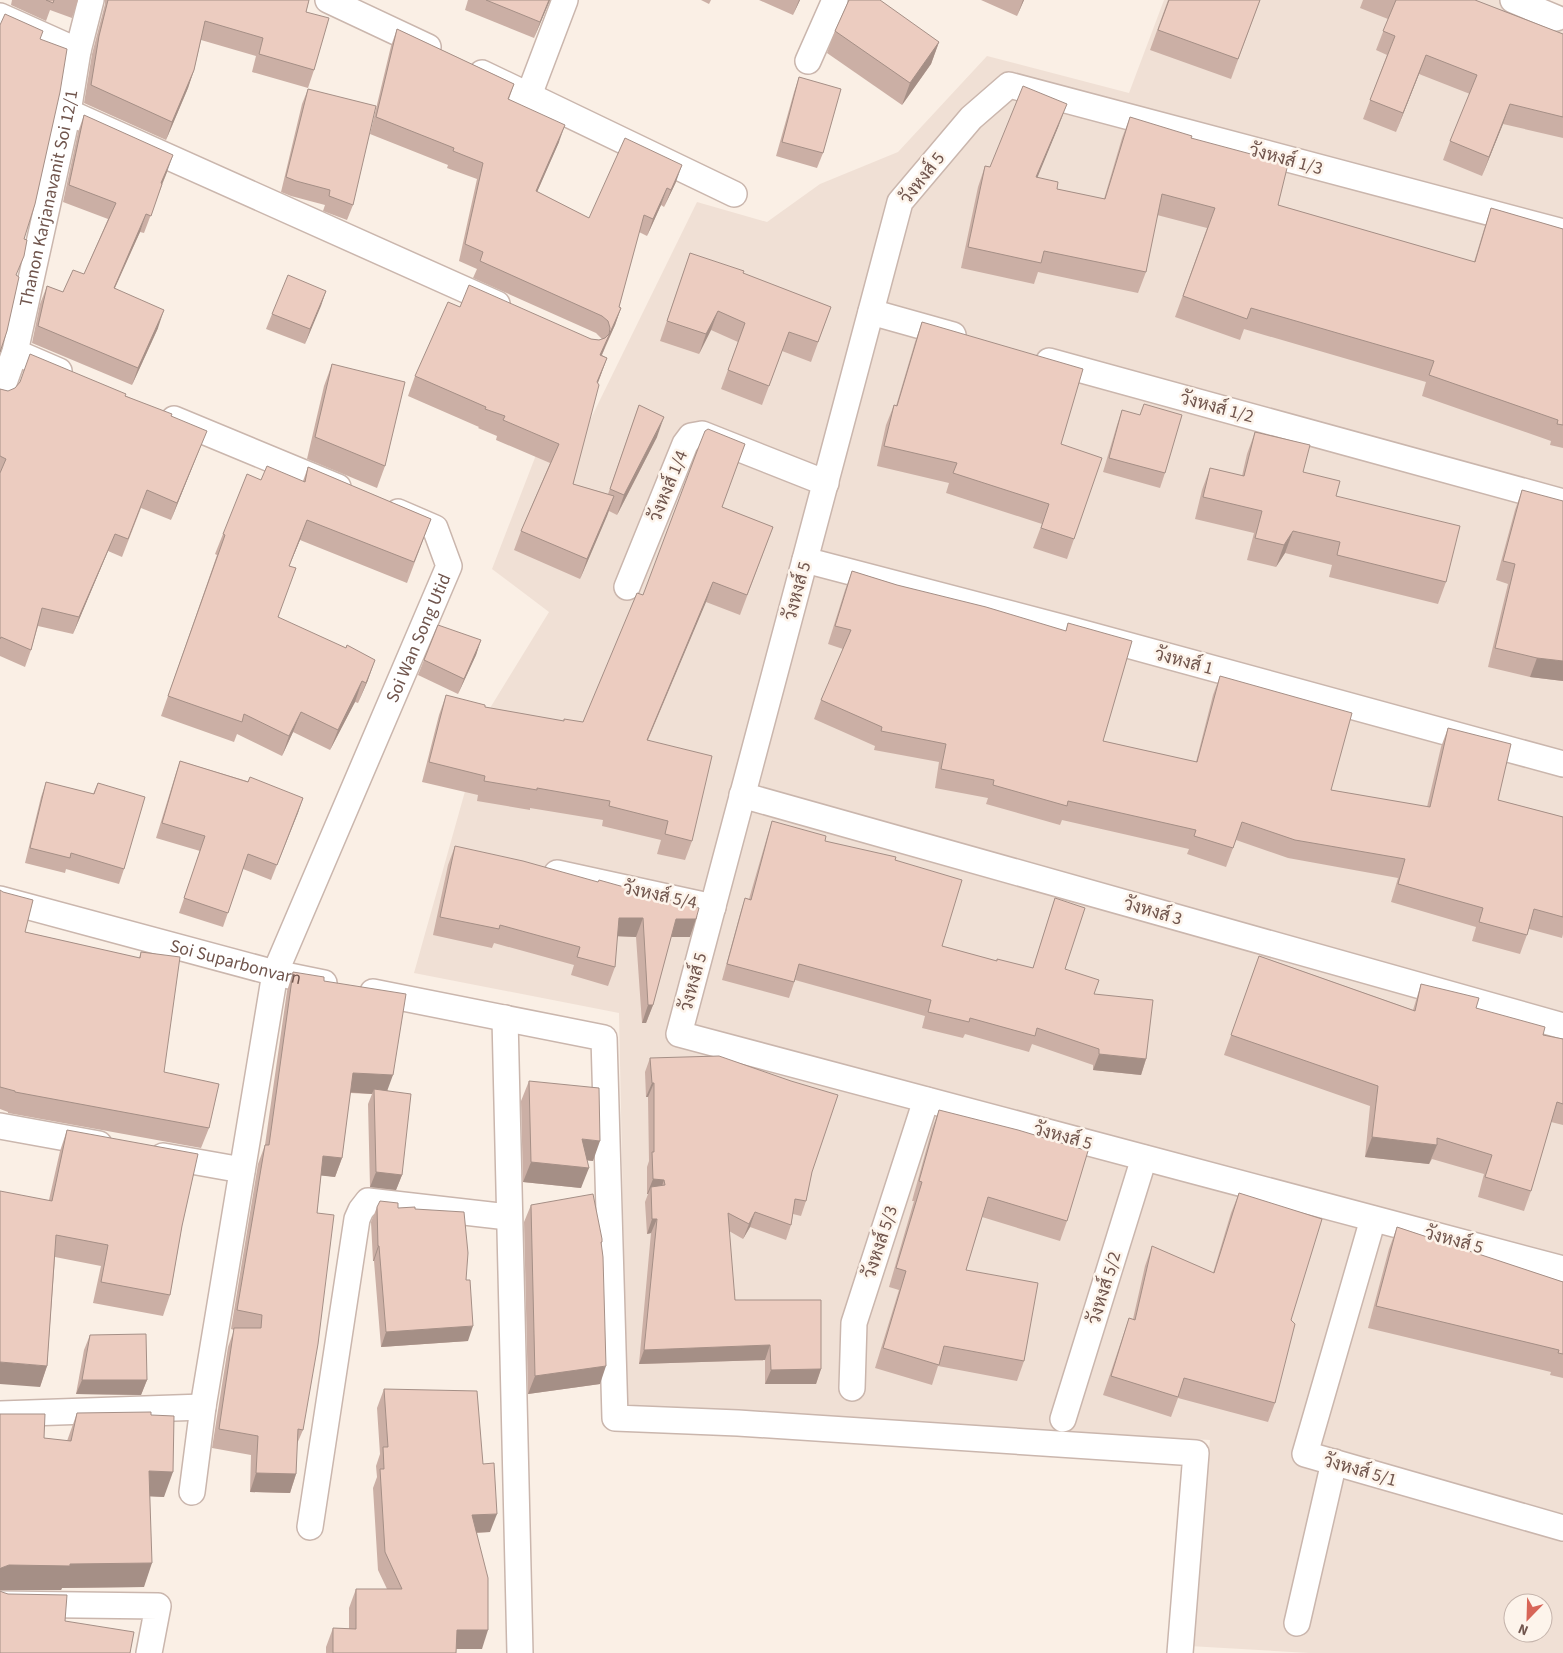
<svg xmlns="http://www.w3.org/2000/svg" width="1563" height="1653" viewBox="0 0 1563 1653" font-family="'Source Sans 3',Sarabun,sans-serif">
  <style>
    .residential { fill: #f0e0d5; fill-rule: evenodd }
    .lines { fill: none; stroke-linecap: round; stroke-linejoin: round }
    .minor-casing { stroke: #cab6ad; stroke-width: 28 }
    .minor { stroke: #fff; stroke-width: 25 }
    .wall { fill: #cbafa5 }
    .shaded-wall { fill: #a58f86 }
    .building { fill: #ecccc0; stroke: #a58f86 }
    .labels { text-anchor: middle; stroke-width: 5; stroke-linejoin: round; paint-order: stroke }
    .street-label { font-size: 18px; fill: #70554d; stroke: #fdf4eb }
  </style>
  <rect width="100%" height="100%" fill="#faefe5"/>
  <path class="residential" d="M1164,0H1502L1563,21V1653H1309L1189,1646L1210,1440L627,1407L619,1013L414,973L487,713L549,612L492,569L536,455L572,457L697,202L767,222L820,184L898,152L987,56L1129,93ZM1513,1603H1543V1633H1513Z"/>
  <g class="lines">
    <defs>
      <g id="minor">
        <polyline points="328,0 428,47"/>
        <polyline points="1513,0 1556,18"/>
        <polyline points="0,16 78,51"/>
        <polyline points="808,61 835,0"/>
        <polyline points="482,73 734,194"/>
        <polyline points="529,95 565,0"/>
        <polyline points="68,112 497,304"/>
        <polyline points="1563,232 1009,85 971,118 900,202 679,1034 1563,1269"/>
        <polyline points="871,312 953,335"/>
        <polyline points="15,352 59,371"/>
        <polyline points="1049,361 1563,502"/>
        <path id="s1" d="M0,394L15,352L68,112L78,51L91,0"/>
        <polyline points="174,419 338,487"/>
        <polyline points="805,560 1065,628 1563,764"/>
        <polyline points="627,587 685,444 691,436 702,434 826,483"/>
        <polyline points="742,795 1563,1026"/>
        <polyline points="557,873 713,907"/>
        <path id="s2" d="M0,899L275,973L324,983"/>
        <polyline points="373,992 604,1038 615,1418 738,1423 1196,1453 1180,1653"/>
        <polyline points="505,1018 520,1653"/>
        <polyline points="0,1126 99,1144"/>
        <polyline points="163,1156 242,1170"/>
        <polyline points="1373,1219 1305,1454 1563,1528"/>
        <polyline points="852,1388 854,1323 926,1100"/>
        <polyline points="0,1414 203,1407"/>
        <polyline points="1063,1419 1144,1158"/>
        <path id="s3" d="M192,1492L203,1407L275,973L449,566L435,528L398,512"/>
        <polyline points="310,1527 357,1219 361,1210 368,1201 508,1217"/>
        <polyline points="0,1604 158,1606 149,1653"/>
        <polyline points="1297,1623 1334,1462"/>
      </g>
    </defs>
    <use href="#minor" class="minor-casing"/>
    <use href="#minor" class="minor"/>
  </g>
  <g class="wall">
    <polygon points="12,0 78,0 72,18 50,10 46,21 11,5"/>
    <polygon points="105,0 309,0 306,12 314,70 308,88 252,72 256,56 201,40 194,70 188,88 166,140 84,103 92,54 105,4"/>
    <polygon points="468,0 550,0 534,38 465,10"/>
    <polygon points="701,0 711,0 709,4"/>
    <polygon points="759,0 800,0 793,15"/>
    <polygon points="981,0 1024,0 1017,16"/>
    <polygon points="1168,0 1260,0 1231,79 1150,50"/>
    <polygon points="1363,0 1475,0 1563,34 1563,138 1503,124 1482,176 1443,160 1450,141 1470,94 1419,74 1396,132 1363,119 1387,55 1376,50 1388,19 1360,8"/>
    <polygon points="397,29 514,84 509,99 559,142 537,192 589,218 676,182 664,207 661,205 647,236 639,232 619,307 621,308 615,325 602,355 607,358 598,383 573,484 608,494 639,405 657,437 617,515 609,511 580,579 514,550 521,531 550,463 496,440 497,436 478,428 479,427 408,396 415,376 460,307 591,339 599,340 602,339 596,333 473,278 477,269 459,261 477,179 447,168 448,165 370,134 391,46"/>
    <polygon points="835,31 939,42 931,64 902,105 827,53"/>
    <polygon points="799,77 823,153 817,168 776,156 794,92"/>
    <polygon points="308,89 353,205 347,220 323,211 325,205 291,196 281,192 302,104"/>
    <polygon points="84,115 167,172 144,233 140,232 115,288 158,328 132,385 32,343 40,304 47,286 63,292 84,274 108,219 63,202 78,132"/>
    <polygon points="1130,117 1191,138 1278,205 1474,262 1484,229 1491,208 1563,229 1563,448 1550,445 1551,441 1422,396 1426,382 1244,329 1240,340 1175,317 1207,228 1157,215 1146,272 1138,293 1038,272 1034,284 961,268 978,187 985,166 990,167 1059,125 1037,177 1057,189 1104,199 1122,138"/>
    <polygon points="690,253 831,307 811,362 782,351 762,405 721,389 738,342 711,330 699,354 660,341"/>
    <polygon points="326,291 305,344 266,329 272,314"/>
    <polygon points="922,322 1061,444 1074,539 1067,559 1033,548 1042,524 946,493 949,483 877,466 886,425 894,405 896,406 915,342"/>
    <polygon points="332,364 385,466 377,488 307,459 324,386"/>
    <polygon points="0,389 8,391 126,396 171,416 200,448 171,520 141,508 122,557 108,551 73,634 38,626 31,650 25,667 0,656"/>
    <polygon points="1122,410 1165,473 1160,488 1103,472 1117,425"/>
    <polygon points="1255,432 1303,472 1336,496 1446,582 1438,604 1329,577 1332,565 1285,553 1276,567 1247,560 1254,533 1195,519 1202,490 1210,468 1242,476 1247,454"/>
    <polygon points="308,467 431,519 407,583 300,540 289,566 278,617 368,680 358,703 355,702 330,750 293,732 282,756 237,734 234,742 161,716 217,555 215,554 223,534 261,480 303,481"/>
    <polygon points="1522,490 1563,681 1530,677 1488,667 1508,584 1496,580 1515,510"/>
    <polygon points="722,507 773,527 740,615 706,602 648,740 692,841 685,860 657,854 661,840 602,826 603,820 530,808 530,810 477,801 478,795 422,782 439,715 446,695 485,707 563,721 583,722 643,595"/>
    <polygon points="852,571 897,585 1066,631 1068,623 1103,741 1196,762 1213,695 1220,676 1331,790 1427,807 1441,747 1448,728 1498,800 1563,817 1563,934 1562,938 1529,929 1520,954 1472,941 1476,927 1391,902 1398,878 1288,858 1236,840 1226,867 1187,854 1189,849 1062,820 1060,825 986,804 988,798 935,788 939,762 874,750 875,746 814,719 821,700 843,649 828,644 845,590"/>
    <polygon points="481,640 476,655 458,694 418,675 424,660"/>
    <polygon points="180,761 303,798 271,880 243,869 223,927 179,913 200,851 156,838 175,776"/>
    <polygon points="46,782 93,794 98,783 124,869 119,884 66,869 65,873 25,863 41,797"/>
    <polygon points="772,821 825,841 895,860 942,946 996,961 1033,968 1055,898 1065,969 1094,994 1146,1059 1141,1075 1093,1070 1093,1065 1032,1044 1029,1052 965,1034 963,1038 922,1028 925,1016 795,980 789,998 722,980 740,914 745,898 749,899 767,837"/>
    <polygon points="455,846 690,937 671,937 653,1005 646,1023 642,1023 636,937 617,936 615,967 608,986 571,975 574,965 494,943 492,948 433,935 448,865"/>
    <polygon points="0,890 25,932 139,958 141,952 164,1072 209,1128 201,1148 8,1113 8,1112 0,1109"/>
    <polygon points="1259,956 1413,1010 1421,984 1476,1008 1543,1035 1563,1039 1563,1125 1551,1122 1531,1191 1524,1211 1478,1197 1484,1174 1432,1159 1429,1164 1365,1157 1370,1106 1224,1055"/>
    <polygon points="293,972 324,981 388,1091 402,1175 396,1190 370,1187 368,1104 372,1094 350,1093 342,1158 335,1177 321,1175 317,1213 303,1430 297,1444 296,1474 290,1493 250,1492 251,1455 212,1448 228,1347 234,1330 231,1329 258,1164 265,1145 287,991"/>
    <polygon points="650,1058 812,1172 806,1201 801,1216 793,1214 791,1225 786,1240 750,1227 743,1239 729,1231 735,1300 821,1369 816,1384 765,1384 765,1360 639,1364 651,1233 647,1234 645,1202 648,1194 647,1194 647,1167 649,1161 648,1097 646,1097 645,1072"/>
    <polygon points="529,1081 593,1161 587,1160 581,1188 523,1182 521,1101"/>
    <polygon points="939,1110 1067,1221 1060,1241 982,1217 966,1270 1024,1361 1017,1381 938,1366 932,1385 875,1368 899,1290 889,1287 914,1201 912,1201 932,1129"/>
    <polygon points="67,1130 182,1226 170,1295 163,1316 93,1303 101,1266 55,1257 47,1366 40,1387 49,1200 60,1151"/>
    <polygon points="1239,1193 1291,1320 1275,1403 1268,1422 1178,1398 1171,1417 1103,1395 1129,1318 1133,1319 1145,1266 1152,1246 1213,1273 1231,1213"/>
    <polygon points="531,1205 602,1242 601,1245 600,1384 528,1394 524,1222"/>
    <polygon points="377,1207 415,1209 466,1280 468,1341 381,1347 374,1261 373,1261 371,1222"/>
    <polygon points="1397,1227 1563,1282 1563,1378 1550,1375 1551,1372 1368,1328 1389,1249"/>
    <polygon points="90,1335 147,1380 141,1395 76,1394 84,1350"/>
    <polygon points="384,1389 483,1464 490,1532 477,1533 482,1649 456,1649 456,1653 326,1653 326,1647 333,1628 349,1629 349,1608 356,1589 387,1589 378,1570 373,1488 377,1477 376,1466 380,1454 377,1408"/>
    <polygon points="77,1413 151,1415 164,1497 150,1496 144,1587 62,1588 61,1590 0,1590 44,1438 67,1441"/>
  </g>
  <g class="shaded-wall">
    <polygon points="549,0 550,0 534,38 540,22"/>
    <polygon points="799,0 800,0 793,15"/>
    <polygon points="1023,0 1024,0 1017,16"/>
    <polygon points="939,42 931,64 902,105 910,83"/>
    <polygon points="1426,55 1419,74 1396,132 1403,113"/>
    <polygon points="194,70 188,88 166,140 172,122"/>
    <polygon points="1067,104 1059,125 1029,198 1036,177"/>
    <polygon points="1510,104 1503,124 1482,176 1489,157"/>
    <polygon points="565,125 559,142 530,208 536,191"/>
    <polygon points="173,155 167,172 155,201 161,183"/>
    <polygon points="682,165 676,182 664,207 671,190"/>
    <polygon points="667,188 661,205 647,236 653,219"/>
    <polygon points="146,214 140,232 107,305 114,288"/>
    <polygon points="326,291 321,306 305,344 310,329"/>
    <polygon points="621,308 615,325 603,351 609,335"/>
    <polygon points="164,310 158,328 132,385 138,368"/>
    <polygon points="718,311 711,330 699,354 706,334"/>
    <polygon points="610,333 603,352 593,374 600,355"/>
    <polygon points="607,358 600,377 590,402 597,382"/>
    <polygon points="664,417 657,437 617,515 624,495"/>
    <polygon points="207,431 200,448 171,520 177,503"/>
    <polygon points="614,496 607,516 580,579 587,559"/>
    <polygon points="307,520 300,540 281,586 289,566"/>
    <polygon points="1293,531 1285,553 1276,567 1284,545"/>
    <polygon points="115,534 108,551 73,634 79,617"/>
    <polygon points="713,582 706,602 639,760 647,740"/>
    <polygon points="481,640 476,655 458,694 464,679"/>
    <polygon points="1537,658 1563,661 1563,681 1530,677"/>
    <polygon points="375,660 368,680 358,703 366,683"/>
    <polygon points="362,681 355,702 330,750 338,730"/>
    <polygon points="301,712 293,732 282,756 289,736"/>
    <polygon points="303,798 298,813 271,880 277,865"/>
    <polygon points="619,918 643,918 636,937 612,936"/>
    <polygon points="676,919 696,919 690,937 670,937"/>
    <polygon points="648,1005 653,1005 646,1023 642,1023"/>
    <polygon points="1099,1054 1146,1059 1141,1075 1093,1070"/>
    <polygon points="353,1073 393,1075 386,1094 374,1089 372,1094 346,1092"/>
    <polygon points="652,1083 654,1083 648,1097 646,1097"/>
    <polygon points="1372,1137 1437,1145 1429,1164 1365,1157"/>
    <polygon points="582,1139 600,1141 593,1161 575,1159"/>
    <polygon points="323,1156 342,1158 335,1177 316,1175"/>
    <polygon points="531,1162 589,1168 581,1188 523,1182"/>
    <polygon points="376,1172 402,1175 396,1190 370,1187"/>
    <polygon points="653,1179 664,1180 659,1195 651,1187 648,1194 647,1194"/>
    <polygon points="755,1212 750,1227 743,1239 749,1224"/>
    <polygon points="652,1219 657,1219 651,1233 647,1234"/>
    <polygon points="378,1246 379,1246 374,1261 373,1261"/>
    <polygon points="473,1326 468,1341 381,1347 386,1332"/>
    <polygon points="770,1345 765,1360 639,1364 644,1350"/>
    <polygon points="0,1362 47,1366 40,1387 0,1384"/>
    <polygon points="606,1366 600,1384 528,1394 535,1376"/>
    <polygon points="821,1369 816,1384 765,1384 771,1370"/>
    <polygon points="82,1380 147,1380 141,1395 76,1394"/>
    <polygon points="149,1471 173,1472 164,1497 141,1496"/>
    <polygon points="256,1473 296,1474 290,1493 250,1492"/>
    <polygon points="497,1514 490,1532 465,1533 472,1515"/>
    <polygon points="152,1563 144,1587 62,1588 61,1590 0,1590 0,1569 1,1568 9,1565"/>
    <polygon points="457,1630 488,1630 482,1649 450,1649"/>
  </g>
  <g class="building">
    <polygon points="46,0 54,0 53,3"/>
    <polygon points="108,0 309,0 306,12 329,18 314,70 259,54 263,38 205,21 194,70 172,122 91,85 99,36"/>
    <polygon points="486,0 549,0 540,22"/>
    <polygon points="849,0 880,0 939,42 910,83 835,31"/>
    <polygon points="1169,0 1260,0 1238,59 1158,30"/>
    <polygon points="1396,0 1475,0 1563,34 1563,117 1510,104 1489,157 1450,141 1477,75 1426,55 1403,113 1370,100 1395,36 1383,31"/>
    <polygon points="5,14 43,31 40,39 67,49 60,92 35,204 24,239 27,240 24,256 16,275 19,277 7,331 0,352 0,25"/>
    <polygon points="397,29 514,84 508,99 565,125 536,191 589,218 625,138 682,165 671,190 667,188 653,219 644,215 619,307 621,308 609,335 610,328 608,321 602,316 480,261 483,252 465,244 483,163 453,151 454,148 376,117"/>
    <polygon points="799,77 841,89 823,153 782,142"/>
    <polygon points="1023,86 1067,104 1036,177 1058,182 1057,189 1105,199 1130,117 1192,136 1191,138 1288,164 1278,205 1475,262 1491,208 1563,229 1563,425 1557,424 1558,420 1429,375 1434,361 1251,308 1247,319 1183,296 1215,208 1162,194 1146,272 1044,251 1041,263 968,247 985,166 990,167"/>
    <polygon points="308,89 376,106 353,205 329,196 330,190 296,181 286,177"/>
    <polygon points="84,115 173,155 161,183 162,184 151,216 146,214 114,288 164,310 138,368 38,326 47,286 63,292 73,270 84,274 116,203 69,185"/>
    <polygon points="690,253 744,271 743,273 831,307 818,342 789,332 769,386 728,370 745,323 718,311 706,334 667,321"/>
    <polygon points="288,275 326,291 310,329 272,314"/>
    <polygon points="469,285 591,339 599,340 605,338 610,333 600,355 607,358 597,382 599,385 573,484 614,496 587,559 521,531 559,444 503,420 505,416 485,409 486,407 415,376 448,302 460,307"/>
    <polygon points="922,322 1083,369 1061,444 1102,458 1074,539 1041,528 1049,504 953,473 957,463 884,446 894,405 897,406"/>
    <polygon points="30,354 126,394 125,396 172,414 171,416 207,431 177,503 147,490 128,539 115,534 79,617 42,608 31,650 1,637 0,639 0,473 6,459 0,456 0,389 8,391 15,388 20,382"/>
    <polygon points="332,364 405,382 385,466 315,437"/>
    <polygon points="1144,404 1182,415 1165,473 1109,458 1122,410 1140,415"/>
    <polygon points="639,405 664,417 624,495 610,489"/>
    <polygon points="708,429 745,444 722,507 773,527 747,595 713,582 647,740 712,756 692,841 665,834 668,821 609,806 610,801 537,788 537,790 484,781 485,776 429,762 446,695 485,705 485,707 564,721 564,719 583,722 637,593 643,595 699,446 705,431"/>
    <polygon points="1255,432 1310,445 1303,472 1340,481 1336,496 1460,526 1446,582 1337,555 1340,542 1293,531 1284,545 1255,538 1262,511 1203,497 1210,468 1244,476"/>
    <polygon points="267,466 305,482 308,467 431,519 414,562 307,520 289,566 296,568 278,617 346,648 347,645 375,660 366,683 362,681 338,730 301,712 289,736 244,714 242,722 168,696 225,535 223,534 247,474 261,480"/>
    <polygon points="1522,490 1563,501 1563,661 1537,658 1495,648 1515,564 1503,561"/>
    <polygon points="852,571 897,585 986,607 1066,631 1068,623 1132,641 1103,741 1197,762 1220,676 1352,713 1331,790 1430,807 1448,728 1511,744 1498,800 1563,817 1563,917 1534,909 1527,935 1479,922 1483,908 1398,884 1405,859 1295,840 1242,822 1233,848 1194,836 1196,830 1068,801 1067,806 993,785 994,780 941,769 946,744 881,731 882,727 821,700 851,630 835,626"/>
    <polygon points="438,625 481,640 464,679 424,660"/>
    <polygon points="180,761 248,782 250,777 303,798 277,865 248,854 228,913 184,898 205,836 162,823"/>
    <polygon points="46,782 94,794 98,783 145,797 124,869 71,853 70,858 30,848"/>
    <polygon points="772,821 826,836 825,841 896,857 895,860 962,880 942,946 997,961 997,959 1033,968 1055,898 1085,908 1065,969 1099,980 1094,994 1153,1000 1146,1059 1099,1054 1099,1049 1037,1028 1035,1036 970,1018 969,1022 928,1012 931,1000 799,964 794,982 727,964 745,898 751,900"/>
    <polygon points="455,846 523,861 598,882 599,880 699,908 696,919 676,919 653,1005 648,1005 643,918 619,918 615,967 577,957 580,947 500,925 499,929 440,917"/>
    <polygon points="0,890 3,892 33,900 25,932 140,958 141,952 180,957 164,1072 219,1084 209,1128 15,1092 15,1091 0,1087"/>
    <polygon points="1259,956 1415,1011 1421,984 1479,998 1476,1008 1545,1027 1543,1035 1563,1039 1563,1104 1557,1102 1531,1191 1485,1177 1492,1155 1437,1138 1437,1145 1372,1137 1378,1086 1231,1035"/>
    <polygon points="293,972 324,977 324,981 406,994 393,1075 353,1073 342,1158 323,1156 317,1213 334,1215 318,1344 303,1430 298,1429 296,1474 256,1473 258,1436 219,1429 234,1328 261,1328 262,1315 237,1310 265,1145 269,1145"/>
    <polygon points="719,1056 791,1081 838,1095 812,1172 806,1201 795,1199 791,1225 755,1212 749,1224 728,1213 735,1300 821,1300 821,1369 771,1370 770,1345 644,1350 657,1219 652,1219 651,1187 665,1185 664,1180 653,1179 652,1152 654,1152 654,1083 652,1083 650,1058"/>
    <polygon points="529,1081 599,1088 600,1141 582,1139 589,1168 531,1162"/>
    <polygon points="374,1089 411,1094 402,1175 376,1172"/>
    <polygon points="939,1110 1018,1130 1088,1151 1067,1221 988,1197 966,1270 1038,1283 1024,1361 944,1346 939,1365 883,1348 906,1271 896,1268 922,1182 919,1181"/>
    <polygon points="67,1130 198,1154 182,1226 170,1295 101,1282 108,1245 56,1235 47,1366 0,1362 0,1191 52,1201"/>
    <polygon points="1239,1193 1322,1219 1291,1320 1295,1324 1275,1403 1184,1378 1178,1397 1111,1376 1129,1318 1135,1320 1152,1246 1214,1273"/>
    <polygon points="593,1194 602,1239 602,1242 601,1242 603,1257 606,1366 535,1376 531,1205"/>
    <polygon points="380,1201 398,1203 398,1208 415,1207 415,1209 464,1212 468,1253 466,1280 470,1280 473,1326 386,1332 379,1246 378,1246 377,1207"/>
    <polygon points="1397,1227 1563,1282 1563,1354 1558,1353 1559,1350 1376,1306"/>
    <polygon points="146,1334 147,1380 82,1380 90,1335"/>
    <polygon points="384,1389 477,1391 483,1464 494,1463 497,1514 472,1515 488,1578 488,1630 457,1630 456,1653 333,1653 333,1628 356,1629 356,1589 402,1589 385,1552 380,1469 384,1469 383,1447 388,1447"/>
    <polygon points="151,1412 151,1415 174,1416 173,1472 149,1471 152,1563 70,1564 70,1566 9,1565 1,1568 0,1569 0,1414 45,1414 44,1438 71,1441 77,1413"/>
    <polygon points="0,1591 2,1592 8,1594 67,1595 65,1621 134,1632 130,1653 0,1653"/>
  </g>
  <g class="labels">
    <g class="street-label">
      <text transform="translate(1286 159) rotate(15)" y="6">วังหงส์ 1/3</text>
      <text transform="translate(922 178) rotate(-52)" y="6">วังหงส์ 5</text>
      <text dy="6" stroke="none"><textPath href="#s1" startOffset="202">Thanon Karjanavanit Soi 12/1</textPath></text>
      <text transform="translate(1217 407) rotate(15)" y="6">วังหงส์ 1/2</text>
      <text transform="translate(668 486) rotate(-68)" y="6">วังหงส์ 1/4</text>
      <text transform="translate(797 591) rotate(-75)" y="6">วังหงส์ 5</text>
      <text dy="6" stroke="none"><textPath href="#s3" startOffset="890">Soi Wan Song Utid</textPath></text>
      <text transform="translate(1184 661) rotate(15)" y="6">วังหงส์ 1</text>
      <text transform="translate(660 895) rotate(12)" y="6">วังหงส์ 5/4</text>
      <text transform="translate(1153 911) rotate(16)" y="6">วังหงส์ 3</text>
      <text dy="6" stroke="none"><textPath href="#s2" startOffset="244">Soi Suparbonvarn</textPath></text>
      <text transform="translate(693 982) rotate(-75)" y="6">วังหงส์ 5</text>
      <text transform="translate(1063 1136) rotate(15)" y="6">วังหงส์ 5</text>
      <text transform="translate(1454 1240) rotate(15)" y="6">วังหงส์ 5</text>
      <text transform="translate(880 1242) rotate(-72)" y="6">วังหงส์ 5/3</text>
      <text transform="translate(1104 1288) rotate(-73)" y="6">วังหงส์ 5/2</text>
      <text transform="translate(1360 1470) rotate(16)" y="6">วังหงส์ 5/1</text>
    </g>
  </g>
  <g transform="translate(1528 1618) rotate(203)"><circle r="24" fill="#fdf4eb" stroke="#c5b4ac"/>
  <path d="M0-4L9 19L0 12L-9 19Z" fill="#d76557"/>
  <text y="-8" font-size="14" font-weight="bold" text-anchor="middle" fill="#70554d">N</text>
  </g>
</svg>
